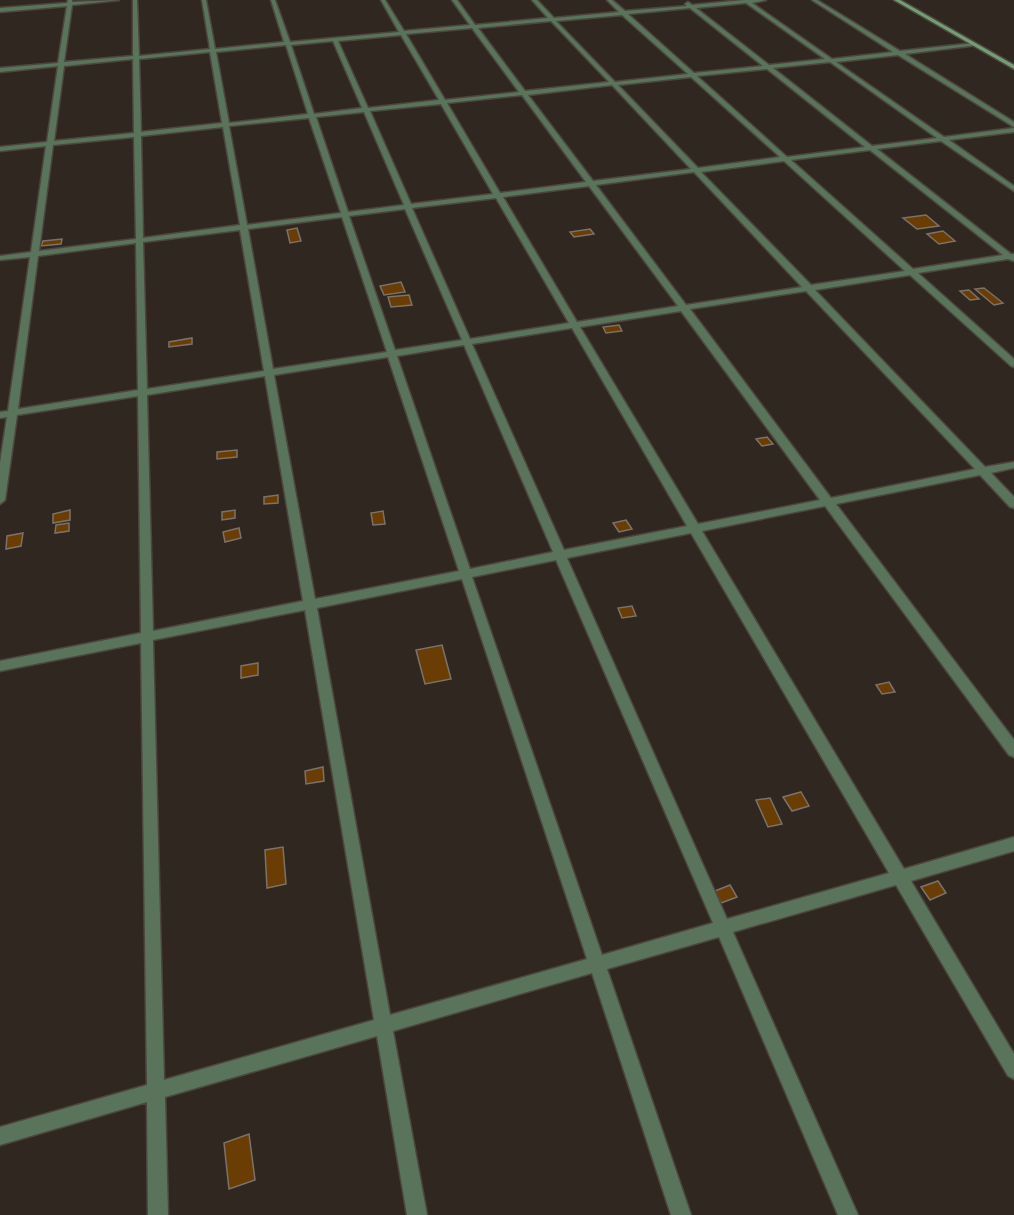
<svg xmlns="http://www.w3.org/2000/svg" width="1014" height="1215" viewBox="0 0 1014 1215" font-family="Jost,sans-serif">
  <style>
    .building { fill: #693d03; stroke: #7c7269; stroke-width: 1.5 }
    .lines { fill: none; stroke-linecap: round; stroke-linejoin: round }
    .street-casing { stroke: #4d463e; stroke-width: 3 }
    .secondary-casing { stroke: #4d463e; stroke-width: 3 }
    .street { fill: #59745a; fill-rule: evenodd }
    .secondary { fill: #739e75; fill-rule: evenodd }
  </style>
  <rect width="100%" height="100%" fill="#302820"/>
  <g class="building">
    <polygon points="926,215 939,226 917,229 903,218"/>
    <polygon points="297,228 301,241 290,243 287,230"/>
    <polygon points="590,229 594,234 574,237 570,232"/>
    <polygon points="943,231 955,241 939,244 927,234"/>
    <polygon points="62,239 61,244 41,246 43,241"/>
    <polygon points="401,282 405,292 384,295 380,286"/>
    <polygon points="984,288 1003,303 994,305 975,289"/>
    <polygon points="969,290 979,299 970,300 960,291"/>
    <polygon points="409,295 412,305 391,307 388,297"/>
    <polygon points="619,325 622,331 606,333 603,327"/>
    <polygon points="192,338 192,344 169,347 169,342"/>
    <polygon points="767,437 773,444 762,446 756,439"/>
    <polygon points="237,450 237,457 217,459 217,452"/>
    <polygon points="278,495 278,503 264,504 264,497"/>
    <polygon points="70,510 70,520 53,523 53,514"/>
    <polygon points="235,510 235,518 222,520 222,512"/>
    <polygon points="383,511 385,524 373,525 371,513"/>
    <polygon points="626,520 632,529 619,532 613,523"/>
    <polygon points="69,523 69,531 55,533 56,525"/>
    <polygon points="239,528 241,538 225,542 223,532"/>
    <polygon points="23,533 21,546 6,549 7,536"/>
    <polygon points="632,606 636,616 622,618 618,608"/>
    <polygon points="442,645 451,679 425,684 416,650"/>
    <polygon points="258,663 258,675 241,678 241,666"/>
    <polygon points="889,682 895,692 882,694 876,685"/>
    <polygon points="323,767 324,781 306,784 305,771"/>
    <polygon points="801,792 809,806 792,811 783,797"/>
    <polygon points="770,798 782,824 768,827 756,800"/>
    <polygon points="283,847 286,884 267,888 265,850"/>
    <polygon points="938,881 946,893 930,900 921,887"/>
    <polygon points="730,885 737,897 721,903 715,891"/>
    <polygon points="249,1134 255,1180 229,1189 224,1143"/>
  </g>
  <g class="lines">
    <defs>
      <path id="street" d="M68,0H72V2L119,0L72,5L64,62L133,56V0H137L139,56L210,49L202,0H206L215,49L284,42L271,0H275L290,42L399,32L381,0H385L404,31L470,25L452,0H457L475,25L548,18L532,0H537L554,18L619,12L607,0H612L625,11L687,6L685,4L688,2L692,5L744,0H766L752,3L832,59L893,52L812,0H817L900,51L975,43L978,45L905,54L1014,122V127L898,55L836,62L944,137L1014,128V132L949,140L1014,186V191L941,141L877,149L1011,254H1014V261L1008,259L918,273L1014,359V367L1011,366L910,275L815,290L985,467L1014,462V468L991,473L1014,497V508L1010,507L980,475L836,504L1014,740V757L1009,755L825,506L702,531L904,869L1014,837V851L911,881L1014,1054V1079L1008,1076L896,885L733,932L858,1215H838L719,937L607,969L691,1215H671L592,973L393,1031L427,1215H407L377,1036L165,1097L168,1215H148L147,1102L0,1145V1127L147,1085L141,643L0,671V661L141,633L138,396L17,415L5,500L0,504V463L7,417L0,418V412L8,411L30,257L0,260V256L31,252L46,146L0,151V147L47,142L58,66L0,72V68L58,63L67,6L0,12V8L67,3ZM746,3L825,59L769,65L696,8ZM690,8L763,66L694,73L628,14ZM622,15L688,74L615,82L556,21ZM551,21L609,82L525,91L478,28ZM472,28L519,92L445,100L406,34ZM401,35L439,100L368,108L338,41ZM333,41L362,108L314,114L291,45ZM286,45L308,114L229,123L216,52ZM210,52L222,123L141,132L139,59ZM133,59L134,133L54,141L64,66ZM830,62L937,138L872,146L773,68ZM767,69L865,147L787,157L697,76ZM691,77L780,157L698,168L618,85ZM612,85L691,169L593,181L528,95ZM522,95L586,182L500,193L447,103ZM441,104L493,194L411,204L370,111ZM364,112L404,205L348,212L316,117ZM309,118L341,213L247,225L229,126ZM223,127L240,225L143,238L141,136ZM134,137L136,239L39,251L53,145ZM870,150L1003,255L913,269L791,160ZM784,161L905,271L811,285L701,172ZM694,172L802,287L686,305L596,185ZM589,186L678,306L577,322L503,197ZM496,198L569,323L470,339L412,208ZM405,209L462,340L395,350L349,216ZM342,217L387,352L273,369L248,229ZM240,230L264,371L147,389L143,242ZM136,243L138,390L18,409L38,256ZM806,291L975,469L831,498L690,309ZM681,311L820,500L698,524L580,327ZM572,328L687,526L564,550L472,344ZM464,345L553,552L470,569L397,356ZM388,357L459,571L315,599L274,375ZM265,376L303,601L153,631L147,395ZM691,533L889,873L727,919L567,558ZM556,560L713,923L602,955L472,577ZM462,579L587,959L390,1015L317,608ZM305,610L374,1020L164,1080L153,640Z"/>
      <polygon id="secondary" points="894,0 900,0 1014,65 1014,69"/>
    </defs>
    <use href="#street" class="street-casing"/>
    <use href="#secondary" class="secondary-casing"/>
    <use href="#street" class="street"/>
    <use href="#secondary" class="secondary"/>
  </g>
</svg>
